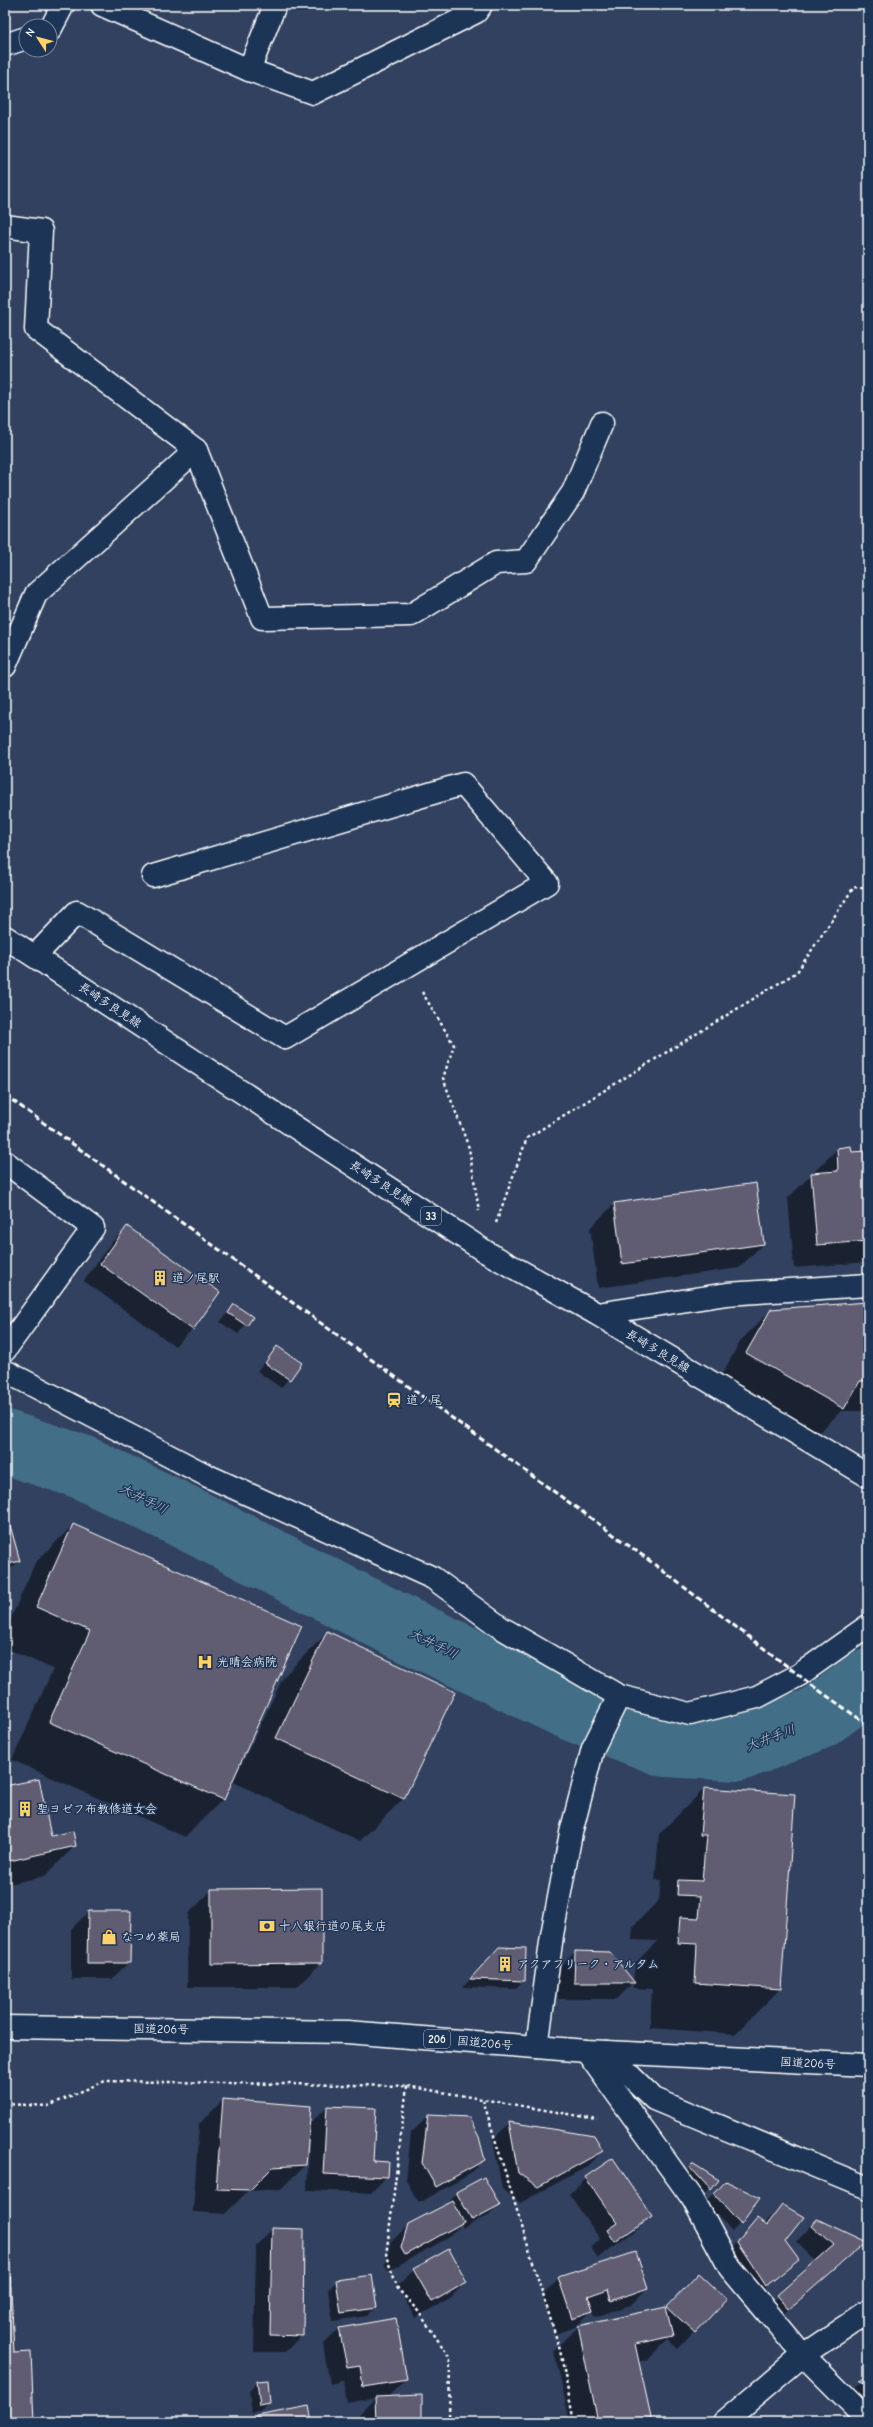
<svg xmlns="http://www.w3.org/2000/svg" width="873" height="2427" viewBox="0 0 873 2427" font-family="'Comic Neue','Klee One',sans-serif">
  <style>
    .shadow { fill: #0007 }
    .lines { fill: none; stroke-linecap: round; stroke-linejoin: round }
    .river { stroke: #426e88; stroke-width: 64 }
    .building { fill: #615d72; stroke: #fff }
    .minor-casing { stroke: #fff; stroke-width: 25 }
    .major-casing { stroke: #fff; stroke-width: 25 }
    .highway-casing { stroke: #fff; stroke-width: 25 }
    .path { stroke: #fff; stroke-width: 2.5; stroke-dasharray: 3 3; stroke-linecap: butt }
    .minor { stroke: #1d3557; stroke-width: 22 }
    .major { stroke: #1d3557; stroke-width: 22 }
    .highway { stroke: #1d3557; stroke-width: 22 }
    .rail { stroke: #fff; stroke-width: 3; stroke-dasharray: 6 3; stroke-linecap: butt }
    .labels { text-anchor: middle; stroke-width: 3; stroke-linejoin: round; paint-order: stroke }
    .shield { fill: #1d3557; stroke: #bbc2cd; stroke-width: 1 }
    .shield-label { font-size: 11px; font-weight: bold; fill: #fff }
    .street-label { font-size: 12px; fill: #fff; stroke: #1d3557 }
    .poi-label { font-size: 12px; fill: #fff; stroke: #1d3557; text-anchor: start }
    .water-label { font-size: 13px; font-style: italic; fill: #b3c5cf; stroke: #1d3557 }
  </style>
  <rect width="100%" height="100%" fill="#31415f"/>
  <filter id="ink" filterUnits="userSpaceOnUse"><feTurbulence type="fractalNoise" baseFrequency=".025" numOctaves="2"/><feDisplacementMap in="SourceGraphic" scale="8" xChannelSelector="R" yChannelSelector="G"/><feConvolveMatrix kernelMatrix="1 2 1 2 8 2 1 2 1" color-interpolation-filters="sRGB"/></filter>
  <g filter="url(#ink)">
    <g class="shadow">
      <polygon points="851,1147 851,1153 868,1166 868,1262 794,1268 788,1198 837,1149"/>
      <polygon points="755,1184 763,1244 739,1268 598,1288 590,1228 614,1204"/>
      <polygon points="127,1227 218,1292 192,1330 175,1346 84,1281 110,1244"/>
      <polygon points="868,1303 868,1411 841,1411 814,1438 717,1383 741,1340 771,1310"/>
      <polygon points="235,1305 251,1318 238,1334 220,1322"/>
      <polygon points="277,1347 300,1364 281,1388 257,1371"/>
      <polygon points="5,1511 19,1561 5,1575"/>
      <polygon points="73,1525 223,1799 185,1837 12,1760 53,1669 5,1648 5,1632 35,1563"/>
      <polygon points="327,1633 404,1798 360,1841 233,1782 284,1676"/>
      <polygon points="5,1788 50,1837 75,1846 45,1876 5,1885"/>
      <polygon points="704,1789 780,1989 735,2034 650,2028 652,1989 633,1988 633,1983 617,1999 558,1999 558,1969 575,1952 633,1983 635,1963 657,1941 632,1940 633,1926 659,1900 661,1880 655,1880 659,1834"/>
      <polygon points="212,1890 321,1963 297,1987 187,1987 188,1914"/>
      <polygon points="88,1912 129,1962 112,1979 71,1979 71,1929"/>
      <polygon points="491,1957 524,1980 515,1989 463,1987"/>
      <polygon points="223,2100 305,2165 281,2189 248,2191 225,2214 193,2212 199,2124"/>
      <polygon points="327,2107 372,2162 387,2176 371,2193 307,2190 310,2123"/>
      <polygon points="428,2116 483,2160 467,2176 419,2203 406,2180 411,2133"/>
      <polygon points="510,2123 602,2151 585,2168 520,2203 502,2189 493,2139"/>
      <polygon points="690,2167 718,2180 702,2197 681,2175"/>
      <polygon points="586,2178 651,2215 634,2232 598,2258 591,2248 600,2239 569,2194"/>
      <polygon points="726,2182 758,2199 732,2232 706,2203"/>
      <polygon points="457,2193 498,2205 490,2214 463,2228 461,2224 446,2239 388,2271 384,2265 391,2242 408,2225 450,2203 449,2202"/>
      <polygon points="782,2205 784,2241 797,2260 749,2302 721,2260 757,2219 763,2224"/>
      <polygon points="817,2220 864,2243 772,2325 761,2313 817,2262 796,2242"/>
      <polygon points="272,2229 302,2335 285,2352 254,2352 256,2246"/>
      <polygon points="414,2270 466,2282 450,2298 415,2318 397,2286"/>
      <polygon points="559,2278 647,2288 631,2305 595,2317 593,2310 575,2327 555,2334 542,2295"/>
      <polygon points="337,2281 376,2308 367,2316 333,2321 328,2290"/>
      <polygon points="682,2291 726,2299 678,2349 668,2340 648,2360 638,2362 645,2422 570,2422 554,2351 578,2327 666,2308"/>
      <polygon points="340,2328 406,2379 388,2397 421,2422 359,2422 359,2414 375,2398 347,2403 343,2381 330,2384 323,2345"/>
      <polygon points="868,2375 868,2409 844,2398"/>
      <polygon points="258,2382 269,2404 261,2412 252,2413 249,2391"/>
      <polygon points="257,2417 311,2422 252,2422"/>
    </g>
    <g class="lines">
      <polyline class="river" points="5,1442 82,1467 177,1513 403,1628 574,1710 665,1745 739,1749 818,1718 868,1681"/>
    </g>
    <g class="building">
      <polygon points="851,1146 852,1152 868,1151 868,1241 817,1245 811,1173 838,1171 837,1148"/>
      <polygon points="756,1183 764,1244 622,1264 614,1203"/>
      <polygon points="127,1226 220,1292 193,1330 100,1264"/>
      <polygon points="868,1302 868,1381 860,1381 844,1409 746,1353 771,1309"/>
      <polygon points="234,1304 253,1317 247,1326 228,1313"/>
      <polygon points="277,1346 302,1363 290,1380 265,1363"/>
      <polygon points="5,1507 20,1561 5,1565"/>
      <polygon points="73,1524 302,1626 224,1800 49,1722 90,1631 36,1607"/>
      <polygon points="327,1631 455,1692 404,1799 276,1738"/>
      <polygon points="39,1779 51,1836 73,1831 76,1846 5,1862 5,1786"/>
      <polygon points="704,1788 795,1794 781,1989 695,1983 697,1944 678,1943 680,1917 699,1918 701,1896 677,1895 678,1880 702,1881 706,1835 700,1835"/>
      <polygon points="322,1888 322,1963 211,1964 211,1889"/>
      <polygon points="88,1911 131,1911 130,1963 87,1963"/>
      <polygon points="499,1947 526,1948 525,1981 470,1979"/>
      <polygon points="575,1951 610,1952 635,1983 574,1983"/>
      <polygon points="223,2099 311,2106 306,2165 273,2167 250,2190 216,2189"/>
      <polygon points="327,2106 376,2108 373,2161 389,2162 388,2177 323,2174"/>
      <polygon points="428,2115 469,2117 479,2137 485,2160 436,2187 422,2163"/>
      <polygon points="509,2122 594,2136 603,2151 538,2187 518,2173"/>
      <polygon points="613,2158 652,2216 615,2242 607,2230 617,2223 585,2177"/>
      <polygon points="692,2163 719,2180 711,2190 689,2166"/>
      <polygon points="484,2177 500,2205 472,2220 456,2192"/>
      <polygon points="726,2181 760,2198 741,2224 714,2194"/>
      <polygon points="453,2201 464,2222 405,2255 401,2248 408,2224"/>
      <polygon points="782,2204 804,2217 785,2241 799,2260 766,2286 737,2242 757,2218 766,2225"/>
      <polygon points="817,2219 866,2242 789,2309 777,2295 834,2245 812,2225"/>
      <polygon points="272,2228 304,2229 303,2336 270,2335"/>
      <polygon points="5,2245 9,2245 14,2353 31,2352 34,2422 5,2422"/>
      <polygon points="449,2249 467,2282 432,2302 413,2269"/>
      <polygon points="636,2252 648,2288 611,2301 608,2289 588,2296 593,2311 572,2318 558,2277"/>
      <polygon points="699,2273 727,2299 695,2333 667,2307"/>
      <polygon points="372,2275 377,2308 341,2313 336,2280"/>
      <polygon points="666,2307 673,2336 635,2344 651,2417 645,2422 598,2422 578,2326"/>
      <polygon points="396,2318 407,2380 363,2387 360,2365 347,2367 339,2328"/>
      <polygon points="868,2374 868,2385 859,2381"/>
      <polygon points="268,2380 270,2404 260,2406 257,2381"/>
      <polygon points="422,2395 422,2422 376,2422 375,2397"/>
      <polygon points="309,2406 312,2422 258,2422 257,2416"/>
    </g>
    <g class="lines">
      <defs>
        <g id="minor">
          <polyline points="102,5 249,70 313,93 476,12 481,5"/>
          <polyline points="50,30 63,5"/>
          <polyline points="5,45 26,38"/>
          <polyline points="249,70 275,5"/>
          <polyline points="5,226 41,231 36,329 196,450 262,618 411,615 496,563 526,561 573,492 602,423"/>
          <polyline points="5,666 36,594 196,450"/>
          <polyline points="35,956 77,912 285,1038 547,883 463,784 153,876"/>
          <polyline points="5,1162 93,1228 5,1350"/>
          <polyline points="597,1314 727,1294 868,1285"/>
          <polyline points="5,1371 208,1476 433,1578 500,1627 619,1696 690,1714 757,1697 799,1675 868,1626"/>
          <polyline points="537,2047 552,1935 571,1833 593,1748 619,1696"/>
          <polyline points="586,2051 693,2199 730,2268 803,2355 859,2411 868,2416"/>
          <polyline points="724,2422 803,2355 868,2311"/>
        </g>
        <polyline id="major" points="5,937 486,1252 597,1314 868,1476"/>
        <g id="highway">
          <polyline points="5,2027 347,2032 586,2051 868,2065"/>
          <polyline points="606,2052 654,2099 868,2188"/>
        </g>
      </defs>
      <use href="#minor" class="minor-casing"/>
      <use href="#major" class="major-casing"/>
      <use href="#highway" class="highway-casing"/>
      <g class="path">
        <polyline points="422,992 454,1045 443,1078 469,1148 479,1211"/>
        <polyline points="496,1223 527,1138 797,972 854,887 868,889"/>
        <polyline points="407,2086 386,2256 398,2289 418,2311 450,2358 449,2422"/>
        <polyline points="483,2100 560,2350 574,2422"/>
        <polyline points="5,2104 48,2106 105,2081 407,2086 597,2119"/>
      </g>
      <use href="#minor" class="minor"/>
      <use href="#major" class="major"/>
      <use href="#highway" class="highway"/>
      <polyline class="rail" points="5,1095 646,1558 813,1686 868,1725"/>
    </g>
  </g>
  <defs>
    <symbol id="building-bare" viewBox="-9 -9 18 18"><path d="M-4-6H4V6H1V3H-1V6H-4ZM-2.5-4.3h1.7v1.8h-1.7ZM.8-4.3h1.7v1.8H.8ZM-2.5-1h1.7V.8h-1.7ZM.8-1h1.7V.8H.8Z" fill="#ffd166" stroke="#1d3557" stroke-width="2.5" paint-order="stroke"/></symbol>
    <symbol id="station-bare" viewBox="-9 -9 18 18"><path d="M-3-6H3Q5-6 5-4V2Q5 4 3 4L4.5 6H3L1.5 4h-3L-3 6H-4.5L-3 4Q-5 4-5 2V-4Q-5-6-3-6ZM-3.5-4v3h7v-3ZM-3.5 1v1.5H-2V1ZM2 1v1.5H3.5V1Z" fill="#ffd166" stroke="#1d3557" stroke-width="2.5" paint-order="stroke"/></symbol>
    <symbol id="hospital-bare" viewBox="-9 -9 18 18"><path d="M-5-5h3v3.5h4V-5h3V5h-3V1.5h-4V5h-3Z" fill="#ffd166" stroke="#1d3557" stroke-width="2.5" paint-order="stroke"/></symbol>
    <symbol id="bank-bare" viewBox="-9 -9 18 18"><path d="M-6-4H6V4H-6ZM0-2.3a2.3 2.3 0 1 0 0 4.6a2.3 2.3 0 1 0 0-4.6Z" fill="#ffd166" stroke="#1d3557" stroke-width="2.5" paint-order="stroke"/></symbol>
    <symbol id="shop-bare" viewBox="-9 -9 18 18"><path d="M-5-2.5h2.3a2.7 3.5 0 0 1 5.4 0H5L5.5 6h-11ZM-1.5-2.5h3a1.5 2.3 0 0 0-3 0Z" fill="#ffd166" stroke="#1d3557" stroke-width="2.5" paint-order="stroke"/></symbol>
  </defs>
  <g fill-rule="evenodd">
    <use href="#building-bare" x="149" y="1267" width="22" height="22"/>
    <use href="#station-bare" x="383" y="1389" width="22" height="22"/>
    <use href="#hospital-bare" x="194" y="1651" width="22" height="22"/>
    <use href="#building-bare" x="14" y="1798" width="22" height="22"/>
    <use href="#bank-bare" x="256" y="1915" width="22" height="22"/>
    <use href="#shop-bare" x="98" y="1926" width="22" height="22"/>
    <use href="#building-bare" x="494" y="1953" width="22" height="22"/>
  </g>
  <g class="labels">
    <g class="shield">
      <rect x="421" y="1207" width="20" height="18" rx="3"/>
      <rect x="424" y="2030" width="26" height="18" rx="3"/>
    </g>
    <g class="shield-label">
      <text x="431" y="1220">33</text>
      <text x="437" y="2043">206</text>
    </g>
    <g class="street-label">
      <text transform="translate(110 1005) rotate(33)" y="4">長崎多良見線</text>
      <text transform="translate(381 1183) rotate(33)" y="4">長崎多良見線</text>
      <text transform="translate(658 1351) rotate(31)" y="4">長崎多良見線</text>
      <text transform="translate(161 2029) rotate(1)" y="4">国道206号</text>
      <text transform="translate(485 2043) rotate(5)" y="4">国道206号</text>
      <text transform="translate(808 2063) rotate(3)" y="4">国道206号</text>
    </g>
    <g class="poi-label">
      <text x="172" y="1282">道ノ尾駅</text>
      <text x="406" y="1404">道ノ尾</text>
      <text x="217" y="1666">光晴会病院</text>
      <text x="37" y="1813">聖ヨゼフ布教修道女会</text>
      <text x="279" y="1930">十八銀行道の尾支店</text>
      <text x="121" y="1941">なつめ薬局</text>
      <text x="517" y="1968">アクアフリーク・アルタム</text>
    </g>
    <g class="water-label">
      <text transform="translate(144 1498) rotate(27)" y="5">大井手川</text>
      <text transform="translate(434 1643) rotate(26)" y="5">大井手川</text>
      <text transform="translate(770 1737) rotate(-21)" y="5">大井手川</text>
    </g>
  </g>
  <rect width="873" height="2427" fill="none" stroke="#1d3557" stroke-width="20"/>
  <rect x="10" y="10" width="853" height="2407" fill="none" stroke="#fff" stroke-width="1.5" filter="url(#ink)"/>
  <g transform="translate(38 38) rotate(306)"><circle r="19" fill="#1d3557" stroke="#77869a"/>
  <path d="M0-3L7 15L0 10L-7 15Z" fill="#ffd166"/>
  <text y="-6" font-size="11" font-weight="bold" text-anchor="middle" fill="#ffffff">N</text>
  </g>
</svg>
